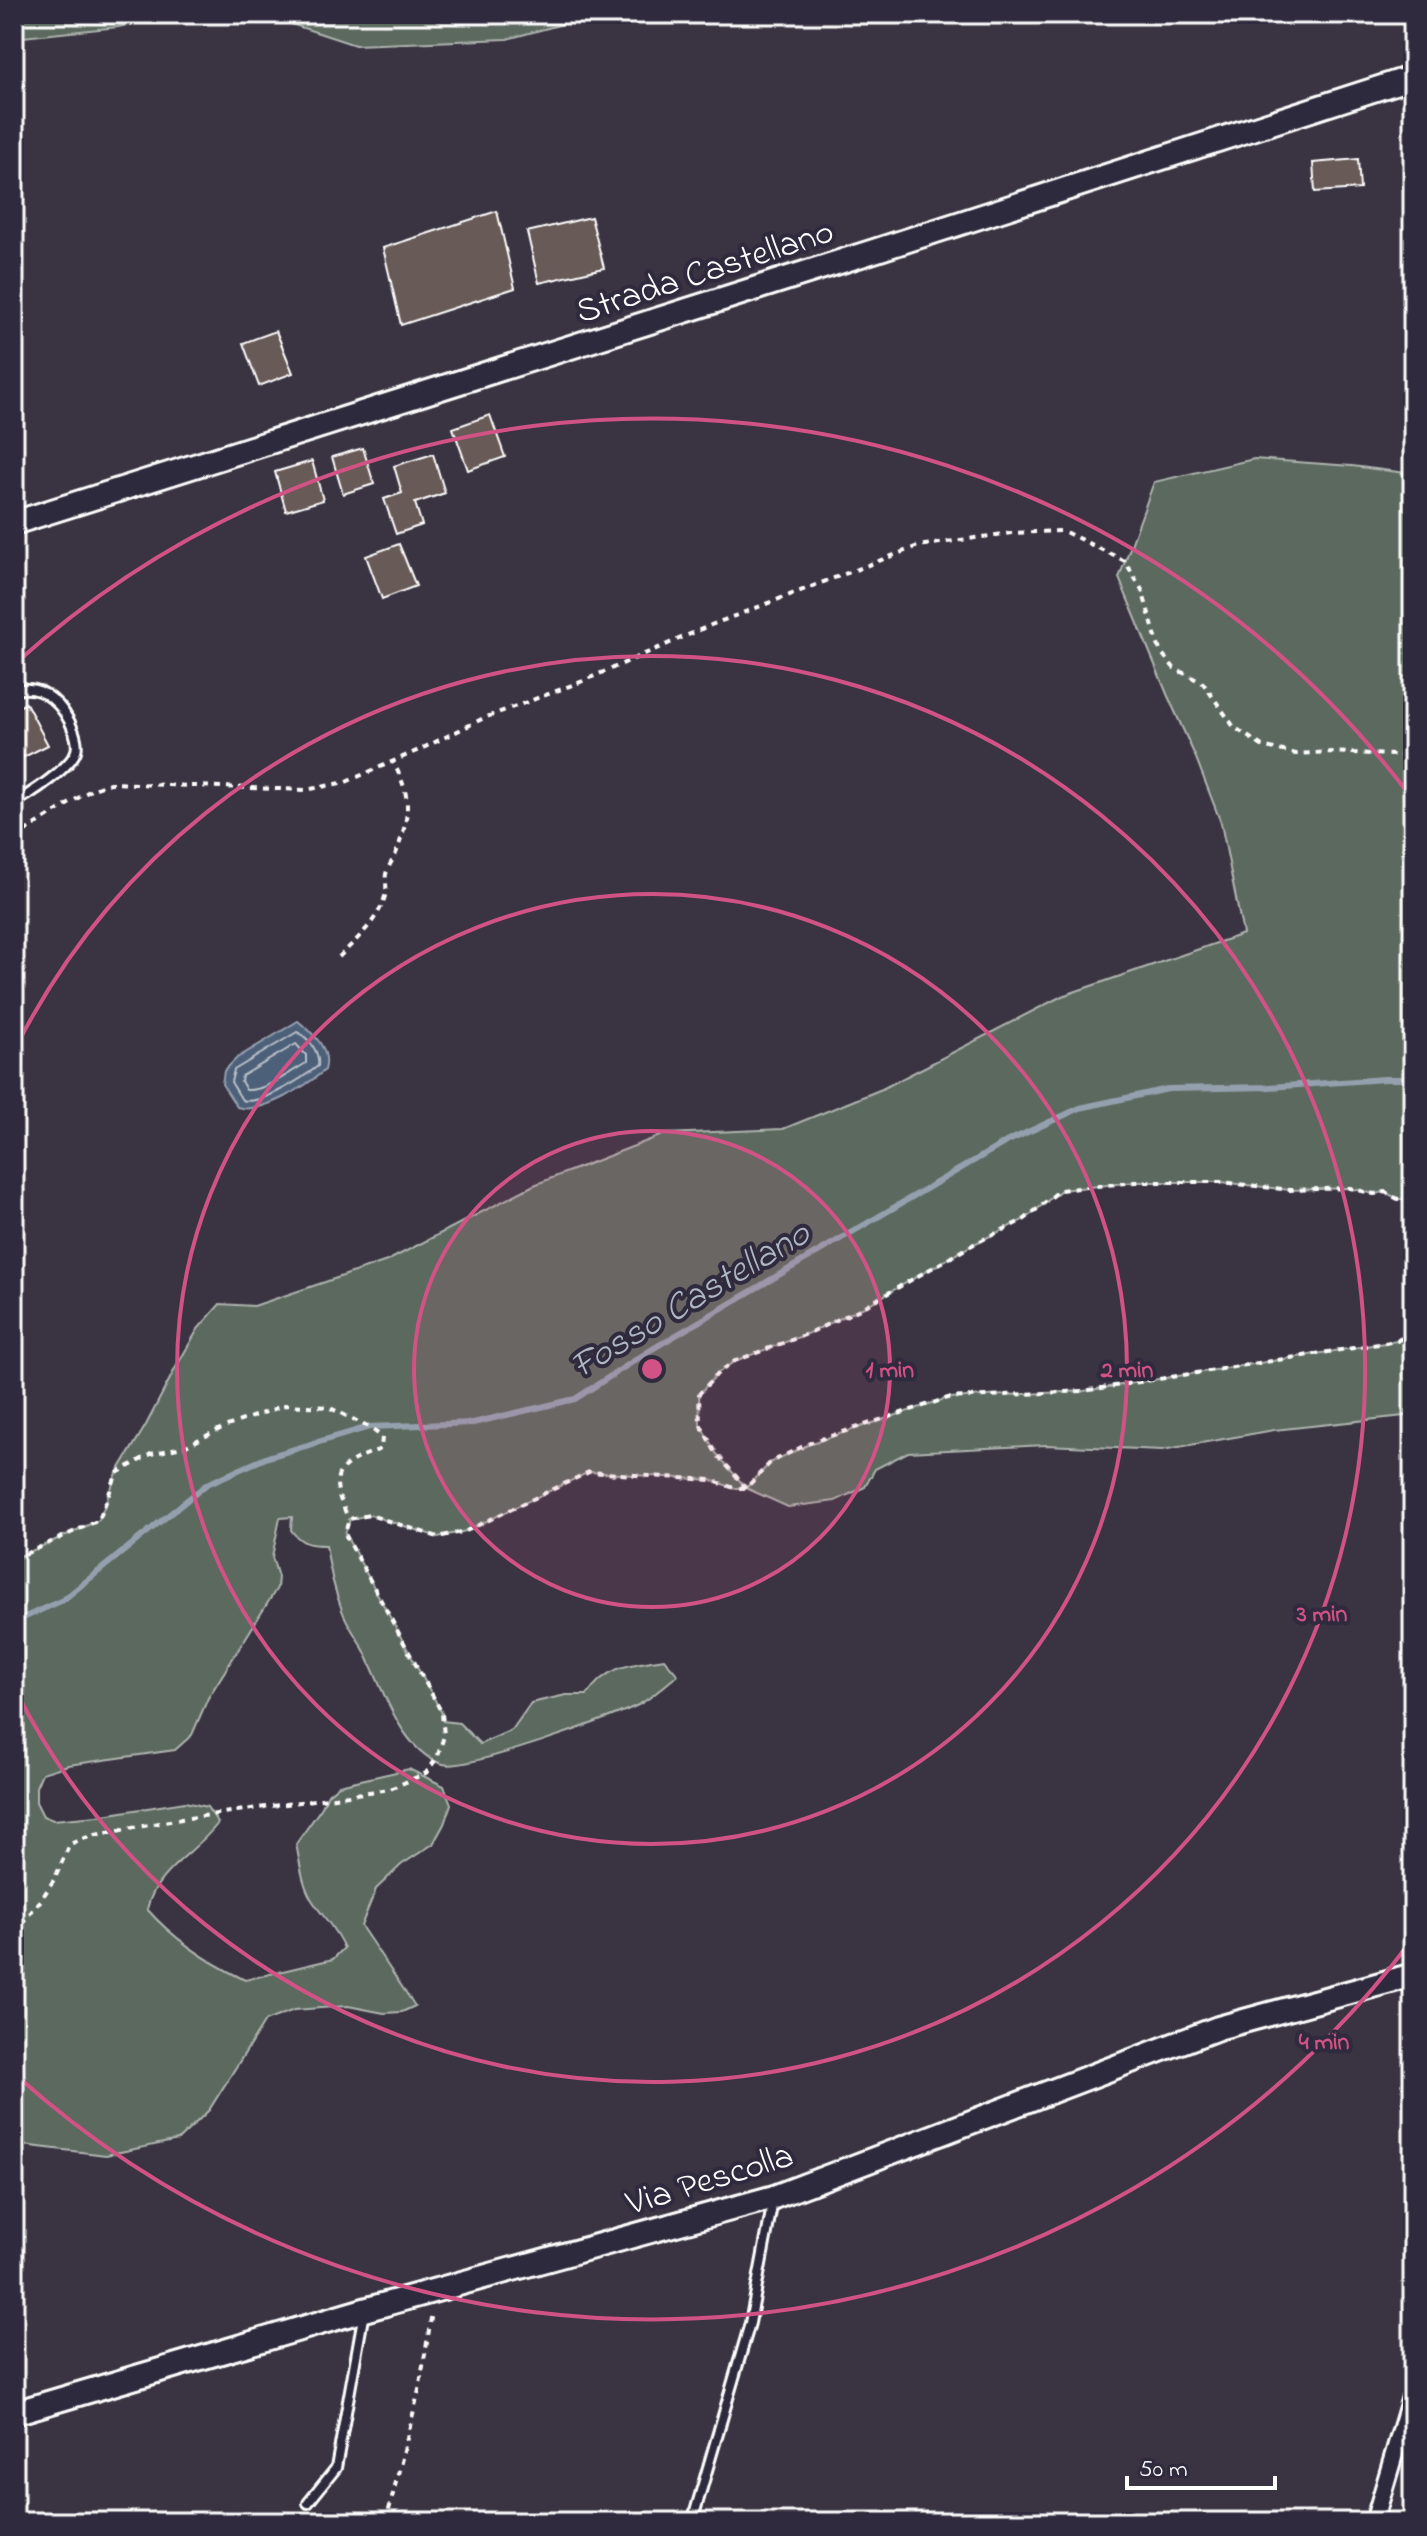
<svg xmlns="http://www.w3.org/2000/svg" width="1427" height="2536" viewBox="0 0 1427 2536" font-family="'Indie Flower',sans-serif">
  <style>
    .green { fill: #5c695f; stroke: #aeb4af; stroke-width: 2 }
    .water { fill: #4e6079; stroke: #95a0af; stroke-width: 2 }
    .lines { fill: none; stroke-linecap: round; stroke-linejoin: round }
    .shore { stroke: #b8bfc9; stroke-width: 2 }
    .stream { stroke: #95a0af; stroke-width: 6 }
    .building { fill: #685a57; stroke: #fff; stroke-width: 2 }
    .lane-casing { stroke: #fff; stroke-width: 14 }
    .street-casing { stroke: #fff; stroke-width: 22 }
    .secondary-casing { stroke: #fff; stroke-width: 28 }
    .path { stroke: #fff; stroke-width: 4; stroke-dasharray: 6 6; stroke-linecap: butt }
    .lane { stroke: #2f2a3d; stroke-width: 8 }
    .street { stroke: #2f2a3d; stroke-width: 16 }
    .secondary { stroke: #2f2a3d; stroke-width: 22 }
    .ring { fill: none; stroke: #d15284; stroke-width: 4 }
    .labels { text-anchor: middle; stroke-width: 8; stroke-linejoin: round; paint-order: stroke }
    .street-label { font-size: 36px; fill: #fff; stroke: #2f2a3d }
    .water-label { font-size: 38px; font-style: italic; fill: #afb7c3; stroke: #2f2a3d }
    .centre { fill: #d15284; stroke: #2f2a3d; stroke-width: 4 }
    .ring-label { font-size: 24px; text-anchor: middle; font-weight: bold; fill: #d15284; stroke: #2f2a3d; stroke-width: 8; stroke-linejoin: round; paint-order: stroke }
  </style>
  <rect width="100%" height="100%" fill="#3a3442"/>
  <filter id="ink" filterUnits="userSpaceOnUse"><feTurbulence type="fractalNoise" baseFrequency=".0125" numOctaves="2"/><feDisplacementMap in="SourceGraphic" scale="16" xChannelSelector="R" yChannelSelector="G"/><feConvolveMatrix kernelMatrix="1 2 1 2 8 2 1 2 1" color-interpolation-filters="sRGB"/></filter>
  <g filter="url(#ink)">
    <g class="green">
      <polygon points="14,14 178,14 118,27 14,38"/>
      <polygon points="261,14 600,14 507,39 355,45"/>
      <path d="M1254,459L1352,466L1413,474V1199H1398L1385,1192L1374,1194L1350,1188L1290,1190L1221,1182H1135L1061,1190L1025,1219L974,1244L862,1308L807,1334L735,1361L718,1373L699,1394L700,1424L716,1453L746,1488L771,1462L812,1443L948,1398L1084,1391L1397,1341L1413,1330V1415L1274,1430L1162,1450L1046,1445L908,1452L875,1469L865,1487L835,1501L788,1507L746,1488H734L711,1480L589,1472L466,1531L438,1537L370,1515L350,1519L345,1534L442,1713L443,1721L459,1723L480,1744L512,1730L531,1703L566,1695H587C606,1666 631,1664 664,1659L678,1675C666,1684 653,1697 640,1704C613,1718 465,1771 443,1764C402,1753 382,1687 365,1652C358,1638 347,1625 342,1610C334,1589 329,1567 326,1545C310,1545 301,1544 291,1530L292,1517L280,1518L272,1557L278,1577L277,1588L208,1698L192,1735L175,1750L68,1765L42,1773L36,1787V1802L43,1816L53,1820L97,1816L185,1802L207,1807L218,1823C196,1853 156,1870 147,1909C174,1940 208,1962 245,1980L333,1959L344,1948C336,1929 323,1917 312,1900C302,1884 300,1862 296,1844L322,1807L328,1794L339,1785L409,1769L444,1786L451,1804L444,1824L433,1844L401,1865L376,1889L361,1926L415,2006L402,2012L384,2013L348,2006L294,2010L265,2021L209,2110L178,2140L106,2155L14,2144V1559L99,1520L117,1473L146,1425L176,1367L198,1329L220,1304L254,1306L387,1261L534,1185L665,1134L783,1129L882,1089L1062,996L1243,934L1221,823L1196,758L1167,694L1119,578L1154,482Z"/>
    </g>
    <path class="water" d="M298,1021C314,1034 331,1049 325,1070C306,1086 262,1115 237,1107L222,1084L224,1071L237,1058Z"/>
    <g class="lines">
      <g class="shore">
        <path d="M297,1032C309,1038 320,1052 318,1066C303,1078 260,1106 242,1100L231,1082L234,1070Z"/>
        <path d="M296,1044L306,1055V1063C289,1073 266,1091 246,1090L241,1081L242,1076Z"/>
      </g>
      <polyline class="stream" points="14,1622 63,1600 207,1484 268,1457 369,1427 473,1423 575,1399 654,1348 1006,1142 1080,1108 1168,1089 1269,1087 1385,1079 1413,1079"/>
    </g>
    <g class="building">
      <polygon points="1358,159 1360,189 1315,192 1313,163"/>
      <polygon points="497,211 515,288 401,325 383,248"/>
      <polygon points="591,217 604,268 539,283 527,232"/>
      <polygon points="276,331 293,373 259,386 243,343"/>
      <polygon points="490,415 505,457 468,470 453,428"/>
      <polygon points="363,448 374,484 343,494 332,457"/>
      <polygon points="433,454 445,493 415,503 422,525 396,534 384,499 402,493 394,466"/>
      <polygon points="312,461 323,500 286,511 275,472"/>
      <polygon points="399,544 416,586 382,599 366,556"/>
      <polygon points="26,703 48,745 14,762 14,709"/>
    </g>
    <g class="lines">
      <defs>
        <g id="lane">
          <path d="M14,691C43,681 65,707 74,732C76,738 78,745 76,751C71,767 30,795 14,802"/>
          <polyline points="308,2503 336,2468 364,2312"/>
          <polyline points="692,2522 750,2323 773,2201"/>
        </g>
        <polyline id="street" points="1374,2522 1413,2390"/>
        <g id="secondary">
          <polyline points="14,523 874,251 1413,77"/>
          <polyline points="14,2413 364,2310 774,2197 1218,2028 1413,1975"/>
        </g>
      </defs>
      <use href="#lane" class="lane-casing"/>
      <use href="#street" class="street-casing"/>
      <use href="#secondary" class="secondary-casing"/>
      <g class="path">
        <polyline points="14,838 91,790 110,783 306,790 346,782 421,749 484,718 583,681 711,625 918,546 1011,533 1063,531 1125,561 1142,590 1160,651 1174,668 1203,683 1234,727 1262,746 1296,754 1331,752 1413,756"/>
        <path d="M339,957C357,939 381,918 386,892C387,886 385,880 386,874C388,866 394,859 397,851C410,814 412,797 393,762"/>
        <polyline points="746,1488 716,1453 700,1424 699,1394 718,1373 735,1361 807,1334 862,1308 974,1244 1025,1219 1060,1190 1135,1182 1221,1182 1290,1190 1350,1188 1374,1194 1385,1192 1398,1199 1413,1199"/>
        <path d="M14,1559L99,1520L117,1473L151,1454L186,1446L224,1427L285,1405L328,1407L369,1427L382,1437L381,1449C336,1465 326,1474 349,1519"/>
        <polyline points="14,1933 41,1900 55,1878 70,1844 90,1836 175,1820 390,1789 426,1773 437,1758 444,1736 442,1713 345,1534 349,1519 370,1515 438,1537 466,1531 589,1472 711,1480 734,1488 746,1488 771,1462 812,1442 948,1398 1083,1391 1397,1341 1413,1330"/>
        <polyline points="386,2522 419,2390 432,2312"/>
      </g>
      <use href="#lane" class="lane"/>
      <use href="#street" class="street"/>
      <use href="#secondary" class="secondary"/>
    </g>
  </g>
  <circle cx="652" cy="1369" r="238" fill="#d15284" fill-opacity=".12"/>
  <g class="ring">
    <circle cx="652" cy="1369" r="238"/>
    <circle cx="652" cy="1369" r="475"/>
    <path d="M17 1045A713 713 0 1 1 17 1693"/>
    <path d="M1411 1941A950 950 0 0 1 16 2075M16 663A950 950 0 0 1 1411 797"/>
  </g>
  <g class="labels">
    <g class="street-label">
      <text transform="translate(704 269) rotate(-18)" y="13">Strada Castellano</text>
      <text transform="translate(709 2177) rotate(-17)" y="13">Via Pescolla</text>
    </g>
    <g class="water-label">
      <text transform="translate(689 1298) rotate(-31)" y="13">Fosso Castellano</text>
    </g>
  </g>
  <circle cx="652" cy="1369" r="12" class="centre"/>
  <g class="ring-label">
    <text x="890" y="1377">1 min</text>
    <text x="1127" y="1377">2 min</text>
    <text x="1322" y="1621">3 min</text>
    <text x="1324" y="2049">4 min</text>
  </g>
  <rect width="1427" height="2536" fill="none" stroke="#2f2a3d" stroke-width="48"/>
  <rect x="24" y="24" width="1379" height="2488" fill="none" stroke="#fff" stroke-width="3" filter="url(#ink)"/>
  <path d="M1127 2476v12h148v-12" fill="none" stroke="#ffffff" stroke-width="4"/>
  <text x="1139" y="2476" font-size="24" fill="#ffffff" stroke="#2f2a3d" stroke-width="6" paint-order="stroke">50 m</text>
</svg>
